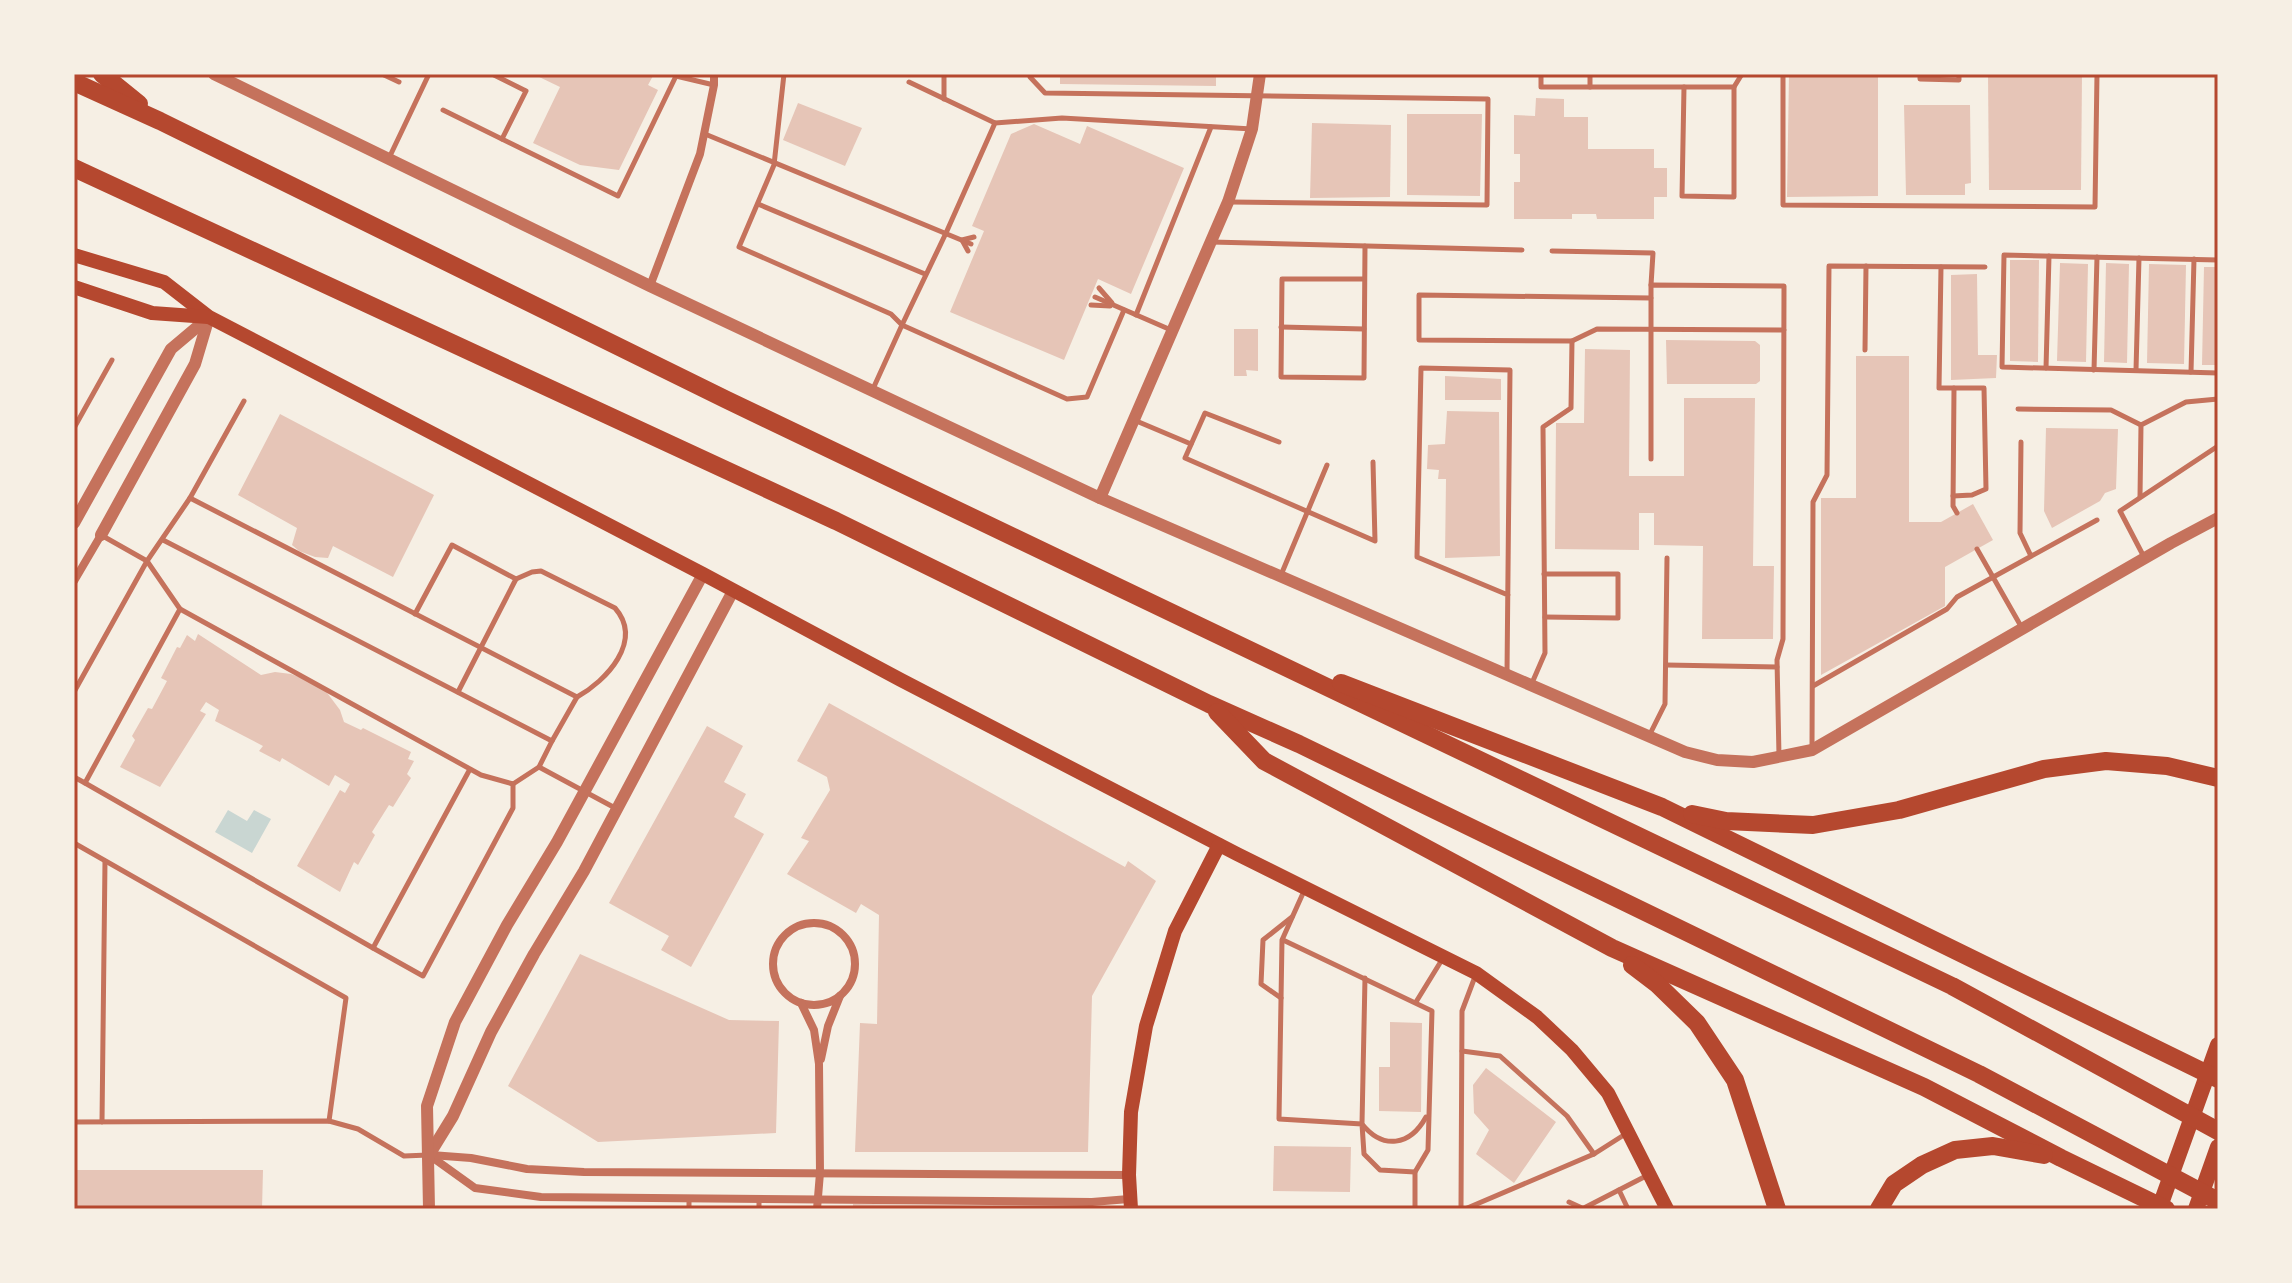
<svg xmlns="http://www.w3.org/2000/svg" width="2292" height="1283" viewBox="0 0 2292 1283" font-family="'Sofia Sans Condensed',sans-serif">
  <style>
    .water { fill: #c9d6d2 }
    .building { fill: #e6c5b7 }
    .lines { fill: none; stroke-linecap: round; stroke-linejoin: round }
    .service { stroke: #c5725c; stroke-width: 5 }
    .minor { stroke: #c5725c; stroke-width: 8 }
    .tertiary { stroke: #c5725c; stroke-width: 12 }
    .secondary { stroke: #b5482f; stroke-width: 14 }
    .primary { stroke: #b5482f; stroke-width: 16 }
    .motorway { stroke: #b5482f; stroke-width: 18 }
    .neatline { fill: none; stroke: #b5482f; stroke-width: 3 }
  </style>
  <rect width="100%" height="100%" fill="#f6efe4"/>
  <polygon class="water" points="228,810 247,821 254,810 271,819 252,853 215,832"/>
  <g class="building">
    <polygon points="533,74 654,74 648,85 658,90 619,170 580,165 533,143 560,87"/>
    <polygon points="1060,74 1216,74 1216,86 1060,84"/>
    <polygon points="1789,74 1878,74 1878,196 1787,197"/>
    <polygon points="1988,74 2082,74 2081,190 1989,190"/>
    <polygon points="1536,98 1564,99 1564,117 1588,117 1588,149 1654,149 1654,168 1667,168 1667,197 1654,197 1654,219 1597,219 1596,214 1572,214 1572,219 1514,219 1514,182 1520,182 1520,154 1514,154 1514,115 1535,116"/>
    <polygon points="798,103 862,128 845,166 783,140"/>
    <polygon points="1904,105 1970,105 1971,183 1965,184 1965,195 1906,195"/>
    <polygon points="1407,114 1482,114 1480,196 1407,195"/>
    <polygon points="1312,123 1391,125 1390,197 1310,198"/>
    <polygon points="1034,124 1080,144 1087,126 1184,168 1131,294 1098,279 1064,360 950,312 984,231 972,226 1011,134"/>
    <polygon points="2010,260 2039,260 2038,362 2010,361"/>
    <polygon points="2060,263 2088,264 2086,362 2057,361"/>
    <polygon points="2106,263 2129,264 2127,363 2104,362"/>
    <polygon points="2149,264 2186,265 2184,364 2147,363"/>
    <polygon points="2204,267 2218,267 2218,365 2202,365"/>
    <polygon points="1977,274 1978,355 1997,355 1996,378 1951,380 1951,275"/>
    <polygon points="1234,329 1258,329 1258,371 1246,370 1247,376 1234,376"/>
    <polygon points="1666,340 1755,341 1760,345 1760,381 1756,384 1667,384"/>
    <polygon points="1585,349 1630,350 1629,476 1684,476 1684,398 1755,398 1753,566 1774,566 1773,639 1702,639 1703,546 1654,545 1654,513 1639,513 1639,550 1555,549 1556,423 1584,423"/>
    <polygon points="1856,356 1909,356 1909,522 1941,522 1973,504 1993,540 1945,567 1945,606 1821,675 1821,498 1856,498"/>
    <polygon points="1445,376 1501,379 1501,400 1445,400"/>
    <polygon points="1447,411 1499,412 1500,556 1445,558 1446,479 1438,479 1439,470 1427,469 1428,445 1445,444"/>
    <polygon points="280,414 434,495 393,577 333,546 328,558 315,557 299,551 292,545 297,528 238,495"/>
    <polygon points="2046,428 2118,429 2116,489 2105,493 2100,501 2052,528 2044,511"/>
    <polygon points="198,634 261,675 275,672 291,674 322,686 340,710 344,722 361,730 363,728 411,752 408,759 414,761 407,774 411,778 393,807 389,805 372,832 375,835 358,865 354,862 340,892 297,866 340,790 345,793 350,784 335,775 329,786 282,758 280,762 259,751 263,746 215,721 219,710 206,702 200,711 206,714 160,787 120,767 135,740 132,736 148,708 152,709 167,681 161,678 177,647 180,648 187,635 195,641"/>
    <polygon points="829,703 1125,867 1128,861 1156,881 1092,996 1088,1152 855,1152 860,1023 877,1024 879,915 861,904 856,913 787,874 809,841 801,838 830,790 827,777 797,761"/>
    <polygon points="707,726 743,746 724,782 746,794 734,817 764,834 691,967 661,950 669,936 609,903"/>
    <polygon points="580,954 729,1020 779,1021 776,1133 598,1142 508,1086"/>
    <polygon points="1390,1022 1422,1023 1421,1112 1379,1111 1379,1067 1390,1067"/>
    <polygon points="1486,1068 1556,1122 1514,1183 1476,1154 1489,1130 1474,1113 1473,1085"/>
    <polygon points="1274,1146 1351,1147 1350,1192 1273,1191"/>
    <polygon points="74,1170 263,1170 262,1209 74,1209"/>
    <polygon points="853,1204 988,1206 987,1209 853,1209"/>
  </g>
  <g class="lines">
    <g class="service">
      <polyline points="382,74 399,82"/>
      <polyline points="492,74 526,91 502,139"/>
      <polyline points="784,74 774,165 739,247 891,314 902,325 946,233 995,123 1062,118 1252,129"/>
      <polyline points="1030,74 1030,77 1045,93 1488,99 1487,205 1231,202"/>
      <polyline points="1541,74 1541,87 1734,87 1742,74"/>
      <polyline points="1783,74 1783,205 2095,207 2097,74"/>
      <polyline points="1920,74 1920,79 1959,80 1959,74"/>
      <polyline points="909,82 995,123"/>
      <polyline points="1590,87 1590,74"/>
      <polyline points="1684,87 1682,196 1734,197 1734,87"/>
      <polyline points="944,99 944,74"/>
      <polyline points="443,110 618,196 676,76 714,85"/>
      <polyline points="705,134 971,244"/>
      <polyline points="389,158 429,74"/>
      <polyline points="758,204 925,274"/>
      <polyline points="1211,242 1522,250"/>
      <polyline points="968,251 962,240 974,237"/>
      <polyline points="1552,251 1653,253 1651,285"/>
      <polyline points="2218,260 2004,255 2002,367 2218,373"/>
      <polyline points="1941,267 1939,388 1984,388 1986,489 1972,495 1953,496"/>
      <polyline points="1364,279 1282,279 1281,377 1364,378 1365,246"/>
      <polyline points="1099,288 1112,303"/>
      <polyline points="1095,297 1171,330"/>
      <polyline points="1651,298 1419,295 1419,340 1572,341 1597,329 1784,330"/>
      <polyline points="1091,305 1110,306"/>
      <polyline points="1136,315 1211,127"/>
      <polyline points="1281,327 1364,329"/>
      <polyline points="1865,350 1866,266"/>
      <polyline points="2046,368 2049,256"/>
      <polyline points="2094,370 2097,257"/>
      <polyline points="2136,370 2139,258"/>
      <polyline points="2191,372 2194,259"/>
      <polyline points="1954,388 1953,506 1957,513"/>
      <polyline points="872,391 902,325 1067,399 1087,397 1124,310"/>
      <polyline points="2018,409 2111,410 2141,425"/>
      <polyline points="1134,420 1191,444"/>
      <polyline points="74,428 112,360"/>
      <polyline points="1279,442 1205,413 1185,458 1375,541 1373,462"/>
      <polyline points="2021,442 2020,533 2030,554"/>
      <polyline points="1651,459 1651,285 1784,286 1783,639 1777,660 1779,756"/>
      <polyline points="2140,497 2141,425 2186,402 2218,399"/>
      <polyline points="190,498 577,697 552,741"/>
      <polyline points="101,535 147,561 180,609"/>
      <polyline points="163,540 552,741 539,767"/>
      <polyline points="1977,549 2022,628"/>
      <polyline points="2144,557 2120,511 2218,446"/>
      <polyline points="1544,574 1618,574 1618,618 1545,617"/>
      <polyline points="1281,575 1327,465"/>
      <path d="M516,579L532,572L541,571L615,608C644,641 606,681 577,697"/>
      <polyline points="415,614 452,545 516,579 458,692"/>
      <polyline points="1666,665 1777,667"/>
      <polyline points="1507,673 1510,370 1421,368 1417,557 1508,595"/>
      <polyline points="1532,683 1545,653 1543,427 1571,408 1572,341"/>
      <polyline points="1813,686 1947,609 1957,597 2097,520"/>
      <polyline points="74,692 147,561 190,498 244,401"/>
      <polyline points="1650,734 1665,704 1667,558"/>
      <polyline points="1812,749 1813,502 1827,475 1829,266 1985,267"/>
      <polyline points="470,769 373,948 85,783 180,609 481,775 513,784 539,767 617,809"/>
      <polyline points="74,777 85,783"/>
      <polyline points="74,843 346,998 329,1121"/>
      <polyline points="1304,891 1282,940 1279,1119 1362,1124 1364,1154 1380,1170 1415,1172"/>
      <polyline points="1283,940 1432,1011 1428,1150 1415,1172 1415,1209"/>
      <polyline points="373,948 423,976 513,808 513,784"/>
      <path d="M1365,978L1362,1124C1383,1150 1410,1146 1426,1117"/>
      <polyline points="1281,998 1261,984 1263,940 1292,917"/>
      <polyline points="1416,1002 1443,958"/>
      <polyline points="1462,1051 1500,1056 1567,1116 1594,1154"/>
      <polyline points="74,1122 329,1121 358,1129 404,1156 428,1155"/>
      <polyline points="102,1122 105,861"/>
      <polyline points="1619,1190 1628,1209"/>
      <polyline points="689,1199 689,1209"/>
      <polyline points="759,1199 759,1209"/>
      <polyline points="1569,1202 1582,1208"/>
      <polyline points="1461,1209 1462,1011 1476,974"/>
      <polyline points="1465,1209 1594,1154 1627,1133"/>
      <polyline points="1582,1209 1648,1175"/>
    </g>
    <g class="minor">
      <polyline points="650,286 700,154 714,85 714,74"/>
      <polyline points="74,581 101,535"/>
      <circle cx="814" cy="964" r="41"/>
      <polyline points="801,1003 814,1030 819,1064 820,1173 817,1209"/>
      <polyline points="821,1059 828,1026 840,996"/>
      <polyline points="429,1155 475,1188 541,1197 1092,1202 1129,1199"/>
      <polyline points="431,1155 471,1158 527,1169 584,1172 1129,1175"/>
    </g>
    <g class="tertiary">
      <polyline points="214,74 650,286 1100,498 1685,752 1717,760 1753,762 1812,750 2171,543 2218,518"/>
      <polyline points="1100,498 1228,202 1252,129 1260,74"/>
      <polyline points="74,523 171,349 209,317"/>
      <polyline points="101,535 195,364 209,317"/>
      <polyline points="429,1155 453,1116 491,1032 534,954 584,871 733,591"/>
      <polyline points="429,1209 427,1106 455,1022 507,925 557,842 703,574"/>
    </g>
    <g class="secondary">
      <polyline points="74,255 164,282 209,317 703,574 901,680 1237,854 1476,973 1537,1017 1572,1050 1608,1093 1667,1209"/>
      <polyline points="74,287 152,313 208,317"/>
      <polyline points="1131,1209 1129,1175 1131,1112 1146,1026 1175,931 1219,845"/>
    </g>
    <g class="primary">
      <polyline points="2159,1209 2218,1045"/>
      <polyline points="2196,1209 2218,1147"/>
    </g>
    <g class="motorway">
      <polyline points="102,74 139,104"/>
      <polyline points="74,82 160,121 727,400 1952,986 2218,1131"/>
      <polyline points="74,168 836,521 1209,704 1299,744 1979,1074 2218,1201"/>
      <polyline points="1341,683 1662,807 2218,1079"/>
      <polyline points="1217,712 1264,761 1612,948 1924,1087 2061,1158 2166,1209"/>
      <polyline points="1692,814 1726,821 1813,825 1899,810 2044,769 2106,761 2167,766 2218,778"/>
      <polyline points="1632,965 1657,984 1697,1023 1735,1080 1777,1209"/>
      <polyline points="1879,1209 1894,1184 1922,1165 1955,1150 1993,1146 2044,1155"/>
    </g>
  </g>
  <rect width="2292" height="1283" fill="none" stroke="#f6efe4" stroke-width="152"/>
  <rect x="76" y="76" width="2140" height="1131" class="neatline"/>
</svg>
